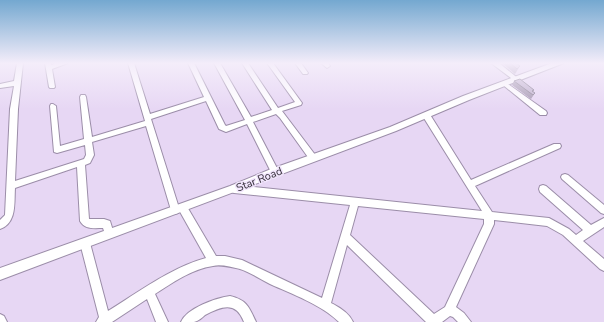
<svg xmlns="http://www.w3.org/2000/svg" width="604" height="322" viewBox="0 0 604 322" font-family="'Nunito Sans',sans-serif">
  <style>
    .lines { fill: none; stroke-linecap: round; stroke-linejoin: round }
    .minor-casing { stroke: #9b8da8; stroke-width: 2 }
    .tertiary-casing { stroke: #9b8da8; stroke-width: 2 }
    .minor { fill: #fff; fill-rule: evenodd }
    .tertiary { fill: #fff; fill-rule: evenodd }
    .wall { fill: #a598b1 }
    .building { fill: #c0b1ce; stroke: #867c90 }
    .labels { text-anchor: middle; stroke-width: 3; stroke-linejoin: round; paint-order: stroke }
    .street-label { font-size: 11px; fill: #352f3a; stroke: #f2e6fd }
  </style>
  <rect width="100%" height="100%" fill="#e7d7f4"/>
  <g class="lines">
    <defs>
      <g id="minor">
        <path d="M17,63H23L18,109L15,181L84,159L86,155L85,145L57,153L54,152L50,106L51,104H53L56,106L60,146L84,139L80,97L81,95H85L86,97L92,137L145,121L128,63H134L150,114L204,97L188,63H194L225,125L226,126L245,120L214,63H220L251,117L272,110L242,63H248L278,108L295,102L267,63H273L302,103L301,105L282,111L316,156L317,158L316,160H310L280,118L276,114L253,122L279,172L278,174H272L247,124L226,132L219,129L206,101L151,119L179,208L180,205L183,204L186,205L216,256H225L242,260L322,298L350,205L234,193L231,192L230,189L231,186L234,185L482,211L422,115L426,113H429L471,180L554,144H560L561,146L560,148L475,186L492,212L549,218L569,229L576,235L583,230L540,192L539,189L540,186L543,185L546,186L591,225L604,218V227L583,241L604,259V271L600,269L563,235L547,226L494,220V224L456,307L464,313L471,322H458L453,317L450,316L442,322H426L347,245L331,303C339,307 349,313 353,322H339C322,305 292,294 270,284C260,279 250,272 240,269C231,267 221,264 213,266C192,269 172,283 155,294L168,322H156L147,299L112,322H96L99,317L80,243L82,240L85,239L88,240L90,243L108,311C139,292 170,268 206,258L179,210L178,213L175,214L172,213L171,210L146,126L92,142L94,155L90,163L85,165L89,219H104L110,221L114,234L112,237L109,238L106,237L103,228C95,228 85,230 80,221L77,167L15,188C14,203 17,223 0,229V220L5,215L10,109L14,86L0,88V84L14,81ZM358,206L484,219V224L445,307L434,314L350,235Z"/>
        <polygon points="45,63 51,63 51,65 57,63 68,63 52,69 55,87 54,88 50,88 49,87"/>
        <polygon points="295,63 301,63 308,73 307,74 303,74"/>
        <polygon points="321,63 328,63 330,66 327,68"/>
        <polygon points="491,63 499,63 520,80 519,81 515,81"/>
        <polygon points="505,82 546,111 547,113 546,115 540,115 503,85 503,83"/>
        <polygon points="565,174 568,175 604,205 604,214 601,213 562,179 561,177 562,175"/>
        <path d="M230,296C247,300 249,307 256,322H244C236,301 222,306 205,315C202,318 198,321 194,322C190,322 186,322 181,322C187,308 216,298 230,296Z"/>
        <polygon points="0,314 4,316 7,322 0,322"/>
      </g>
      <polygon id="tertiary" points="552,63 564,63 469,100 396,131 0,280 0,268 230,186 271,169 390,127 463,96"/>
    </defs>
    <use href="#minor" class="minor-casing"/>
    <use href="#tertiary" class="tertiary-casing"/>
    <use href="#minor" class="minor"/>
    <use href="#tertiary" class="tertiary"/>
  </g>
  <g class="wall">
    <polygon points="502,63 516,63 520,66 515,74"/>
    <polygon points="514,81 534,90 533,92 535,93 531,99 512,85"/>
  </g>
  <g class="building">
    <polygon points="510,63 516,63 520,66 517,69"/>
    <polygon points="520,79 534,90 532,91 535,93 533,95 514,81"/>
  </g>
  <linearGradient id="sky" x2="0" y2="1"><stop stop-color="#74a8d0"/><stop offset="0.58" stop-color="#f4edfa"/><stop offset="1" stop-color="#f4edfa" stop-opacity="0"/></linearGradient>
  <rect width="604" height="109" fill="url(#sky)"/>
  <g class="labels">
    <g class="street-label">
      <text transform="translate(259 179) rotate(-22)" y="4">Star Road</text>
    </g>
  </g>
</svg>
